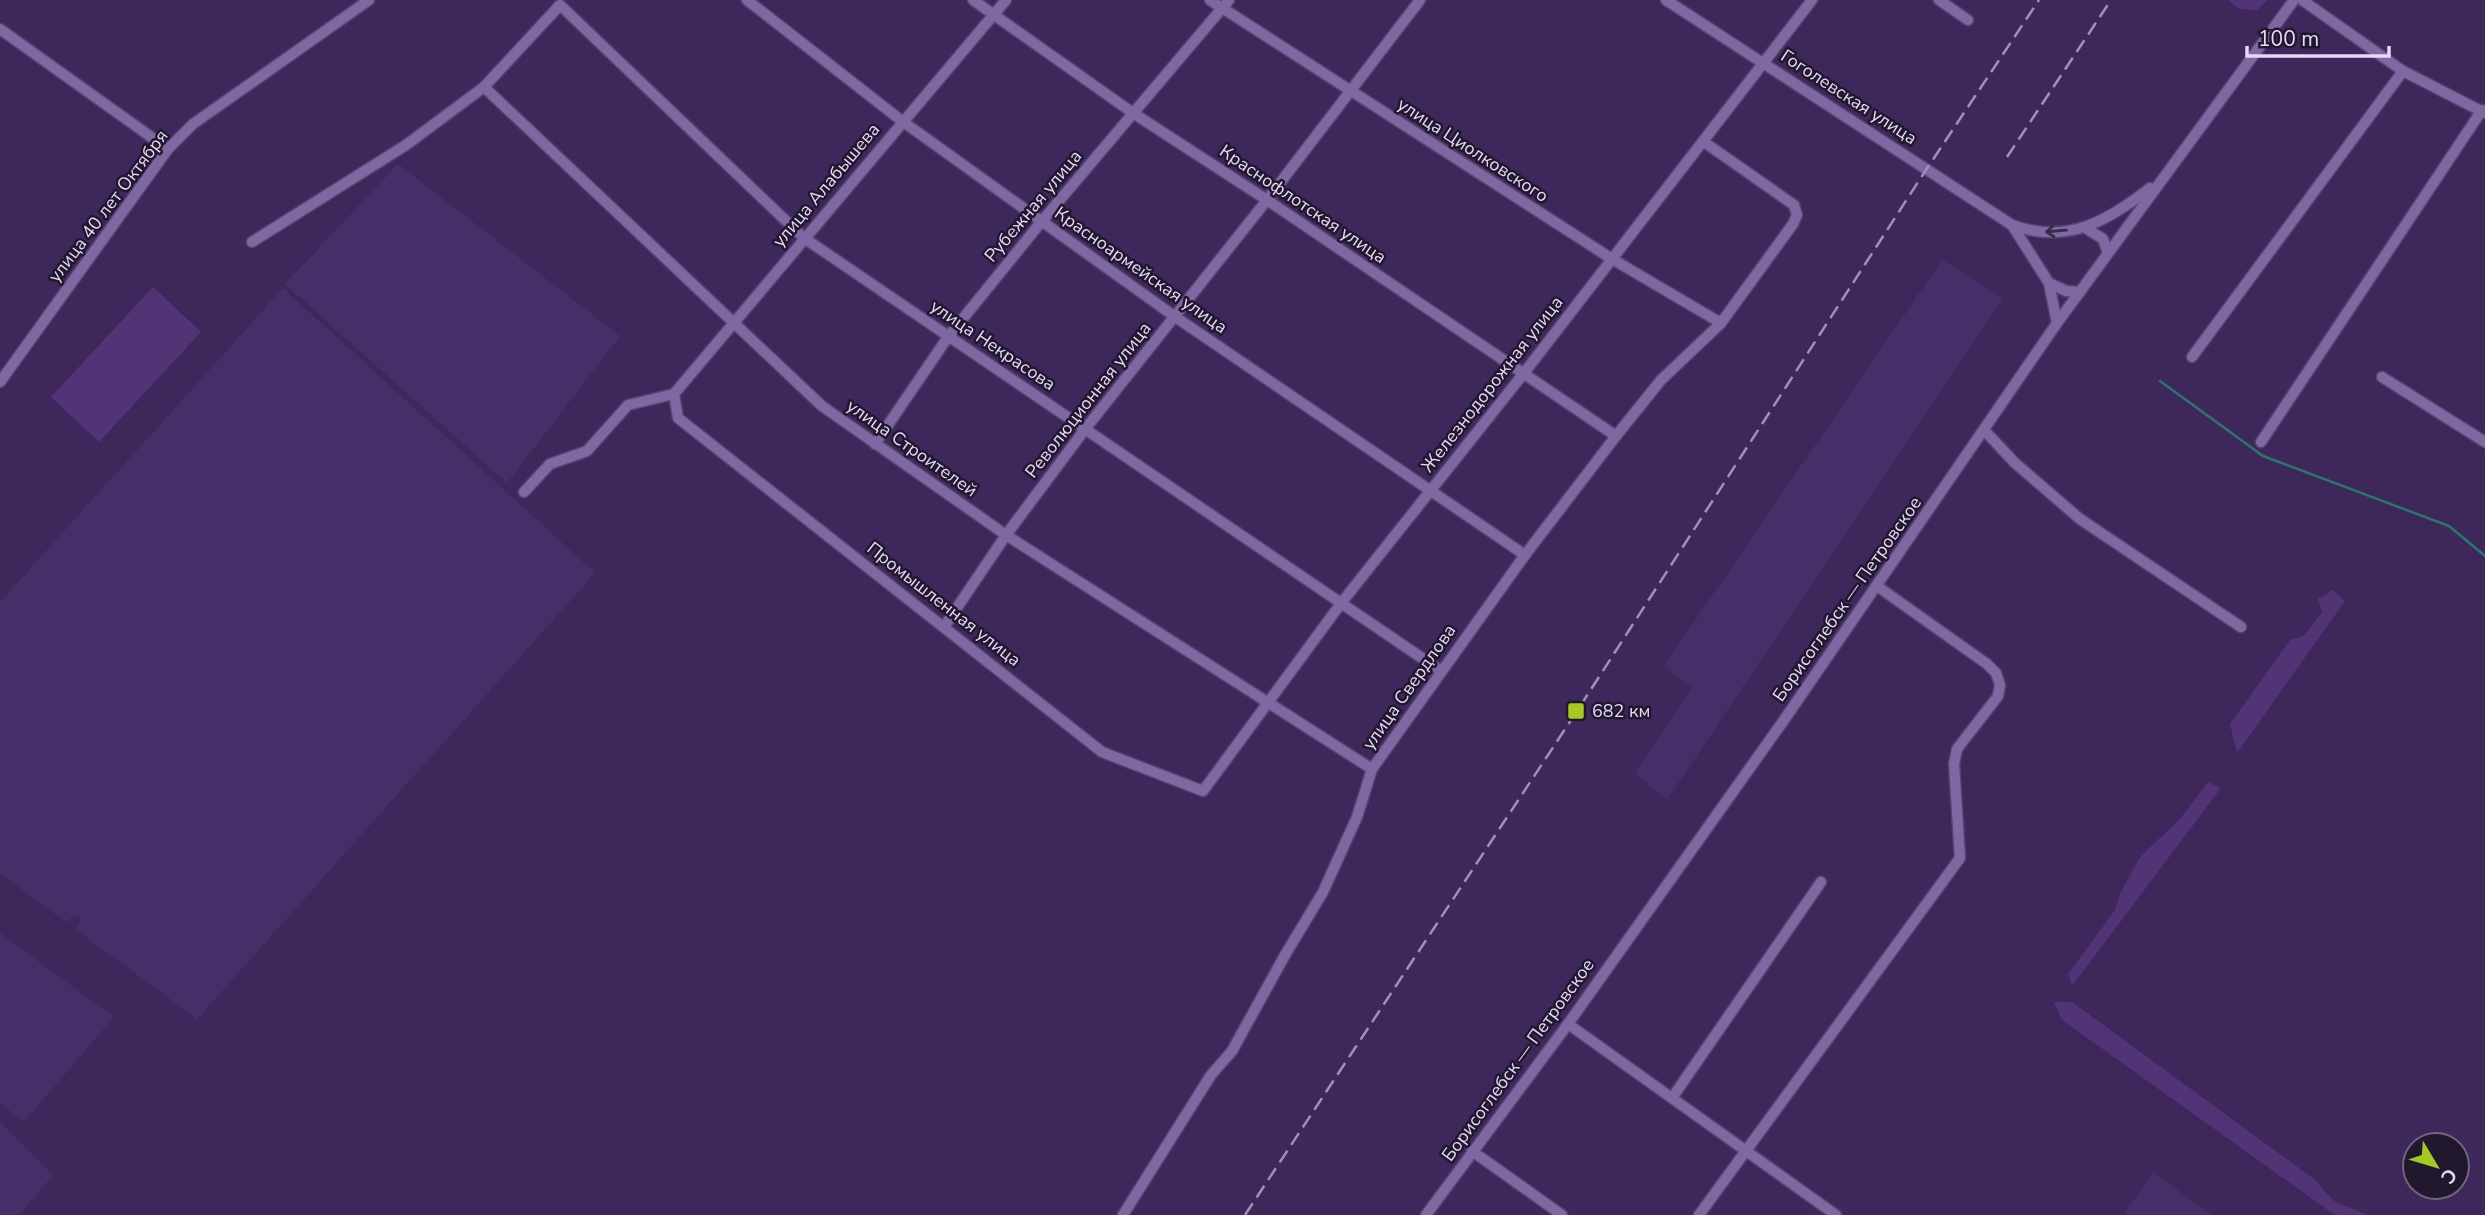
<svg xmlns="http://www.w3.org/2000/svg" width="2485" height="1215" viewBox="0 0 2485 1215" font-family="'Nunito Sans',sans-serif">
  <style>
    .built { fill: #472e68 }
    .green { fill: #513376 }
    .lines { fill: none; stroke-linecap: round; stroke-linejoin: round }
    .stream { stroke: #29766b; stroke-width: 2.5 }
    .minor-casing { stroke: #58436f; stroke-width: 13 }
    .minor { stroke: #7f68a1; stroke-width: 10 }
    .rail { stroke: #a090b8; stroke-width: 2.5; stroke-dasharray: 14 7; stroke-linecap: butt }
    .oneway { stroke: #382c4b }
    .poi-dot { fill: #a5c823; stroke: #21182e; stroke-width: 2.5 }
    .labels { text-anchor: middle; stroke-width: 5; stroke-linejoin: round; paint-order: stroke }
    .street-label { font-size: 18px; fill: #e5d9f9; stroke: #21182e }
    .poi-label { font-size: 18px; fill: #e5d9f9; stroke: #21182e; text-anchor: start }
  </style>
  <rect width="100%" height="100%" fill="#3e285b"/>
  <g class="built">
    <polygon points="398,164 620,336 507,483 285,284"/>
    <polygon points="1942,260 2003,298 1667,800 1635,773 1692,688 1664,666"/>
    <polygon points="283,288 595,573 197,1019 75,929 82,919 75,915 66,922 0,873 0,602"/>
    <polygon points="0,933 114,1017 24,1122 0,1103"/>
    <polygon points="0,1121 53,1175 19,1215 0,1215"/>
    <polygon points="2153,1173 2213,1215 2123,1215"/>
  </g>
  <g class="green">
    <polygon points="2228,0 2267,0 2257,10 2239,9"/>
    <polygon points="153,287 201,332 99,442 51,397"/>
    <polygon points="2333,590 2345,601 2237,753 2230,724 2290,640 2304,636 2322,612 2318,599"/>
    <polygon points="2208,782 2221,788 2072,986 2068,974 2115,910 2120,894 2140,857 2180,819"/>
    <polygon points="2072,1002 2314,1179 2334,1201 2367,1215 2335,1215 2062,1020 2054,1002"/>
  </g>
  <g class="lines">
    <polyline class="stream" points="2160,381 2263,456 2449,526 2485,556"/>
    <defs>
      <g id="minor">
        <polyline points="747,0 902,121 1174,316 1525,555"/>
        <polyline points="973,0 1133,113 1267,200 1616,436"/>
        <polyline points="1210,0 1612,259 1721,323"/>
        <path d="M1666,0L2012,225C2067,245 2108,221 2150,188"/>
        <polyline points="1939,0 1968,20"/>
        <polyline points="2302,0 2403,71 2485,113"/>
        <polyline points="0,29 168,149"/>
        <polyline points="484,87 822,406 1006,535 1372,769"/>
        <polyline points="2012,225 2049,283 2057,323"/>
        <polyline points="2084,227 2103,239 2108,253"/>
        <polyline points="252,242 406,145 484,87 560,5 804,238 1441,671"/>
        <polyline points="2049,283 2066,291 2080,292"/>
        <polyline points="2192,357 2403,71"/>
        <polyline points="2382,377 2485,442"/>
        <polyline points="0,382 168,149 193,124 369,0"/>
        <polyline points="674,394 678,418 1102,752 1203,791 1342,602 1524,373 1812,0"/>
        <polyline points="1984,430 2015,463 2080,519 2241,627"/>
        <polyline points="2261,442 2482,110"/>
        <polyline points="875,444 948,337 1042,221 1229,0"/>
        <polyline points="524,492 550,464 587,451 628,405 674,394 1006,0"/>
        <polyline points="944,627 1006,535 1086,428 1267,200 1420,0"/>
        <polyline points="1568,1024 1836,1215"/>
        <polyline points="1672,1098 1821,882"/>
        <polyline points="1472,1151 1562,1215"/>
        <polyline points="1123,1215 1211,1075 1232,1051 1285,955 1323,892 1357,817 1372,769 1525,555 1616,436 1661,380 1721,323 1793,224 1797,215 1794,205 1704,142"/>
        <polyline points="1426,1215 1568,1024 1784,720 2057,323 2294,0"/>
        <polyline points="1699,1215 1960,858 1954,764 1957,749 1998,696 2000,685 1996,673 1987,664 1877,586"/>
      </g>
    </defs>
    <use href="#minor" class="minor-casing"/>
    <use href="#minor" class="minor"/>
    <g class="rail">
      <polyline points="2007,157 2111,0"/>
      <polyline points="1245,1215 1577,711 1920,179 2039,0"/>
    </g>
  </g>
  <defs><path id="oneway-shaft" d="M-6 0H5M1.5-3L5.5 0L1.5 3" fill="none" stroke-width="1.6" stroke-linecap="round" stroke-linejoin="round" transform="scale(1.75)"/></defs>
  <use class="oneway" href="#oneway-shaft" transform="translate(2056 231) rotate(175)"/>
  <rect class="poi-dot" x="1567" y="702" width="18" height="18" rx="3.5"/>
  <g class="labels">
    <g class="street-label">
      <text transform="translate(1849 97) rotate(33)" y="6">Гоголевская улица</text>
      <text transform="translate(1473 150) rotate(33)" y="6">улица Циолковского</text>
      <text transform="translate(826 185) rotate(-50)" y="6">улица Алабышева</text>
      <text transform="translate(1303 204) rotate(34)" y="6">Краснофлотская улица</text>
      <text transform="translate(108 206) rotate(-53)" y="6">улица 40 лет Октября</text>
      <text transform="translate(1033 206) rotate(-50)" y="6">Рубежная улица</text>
      <text transform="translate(1141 270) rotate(35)" y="6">Красноармейская улица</text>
      <text transform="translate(993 345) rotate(34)" y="6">улица Некрасова</text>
      <text transform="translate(1492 384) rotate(-52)" y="6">Железнодорожная улица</text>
      <text transform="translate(1088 400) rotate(-52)" y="6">Революционная улица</text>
      <text transform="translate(912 448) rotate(35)" y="6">улица Строителей</text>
      <text transform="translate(1847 599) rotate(-55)" y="6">Борисоглебск — Петровское</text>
      <text transform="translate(944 604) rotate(38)" y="6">Промышленная улица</text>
      <text transform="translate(1409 687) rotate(-55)" y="6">улица Свердлова</text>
      <text transform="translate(1518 1060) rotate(-54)" y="6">Борисоглебск — Петровское</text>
    </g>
    <g class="poi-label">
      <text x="1592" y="717">682 км</text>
    </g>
  </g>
  <g transform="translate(2436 1166) rotate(128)"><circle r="33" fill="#21182e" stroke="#6f657f" stroke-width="2"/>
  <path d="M0-5L12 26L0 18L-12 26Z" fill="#a5c823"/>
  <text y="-10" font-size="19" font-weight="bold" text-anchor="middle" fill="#e5d9f9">С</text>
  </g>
  <path d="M2247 46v10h142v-10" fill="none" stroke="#e5d9f9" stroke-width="3.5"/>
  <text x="2258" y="46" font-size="21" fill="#e5d9f9" stroke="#21182e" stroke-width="5" paint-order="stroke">100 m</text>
</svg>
